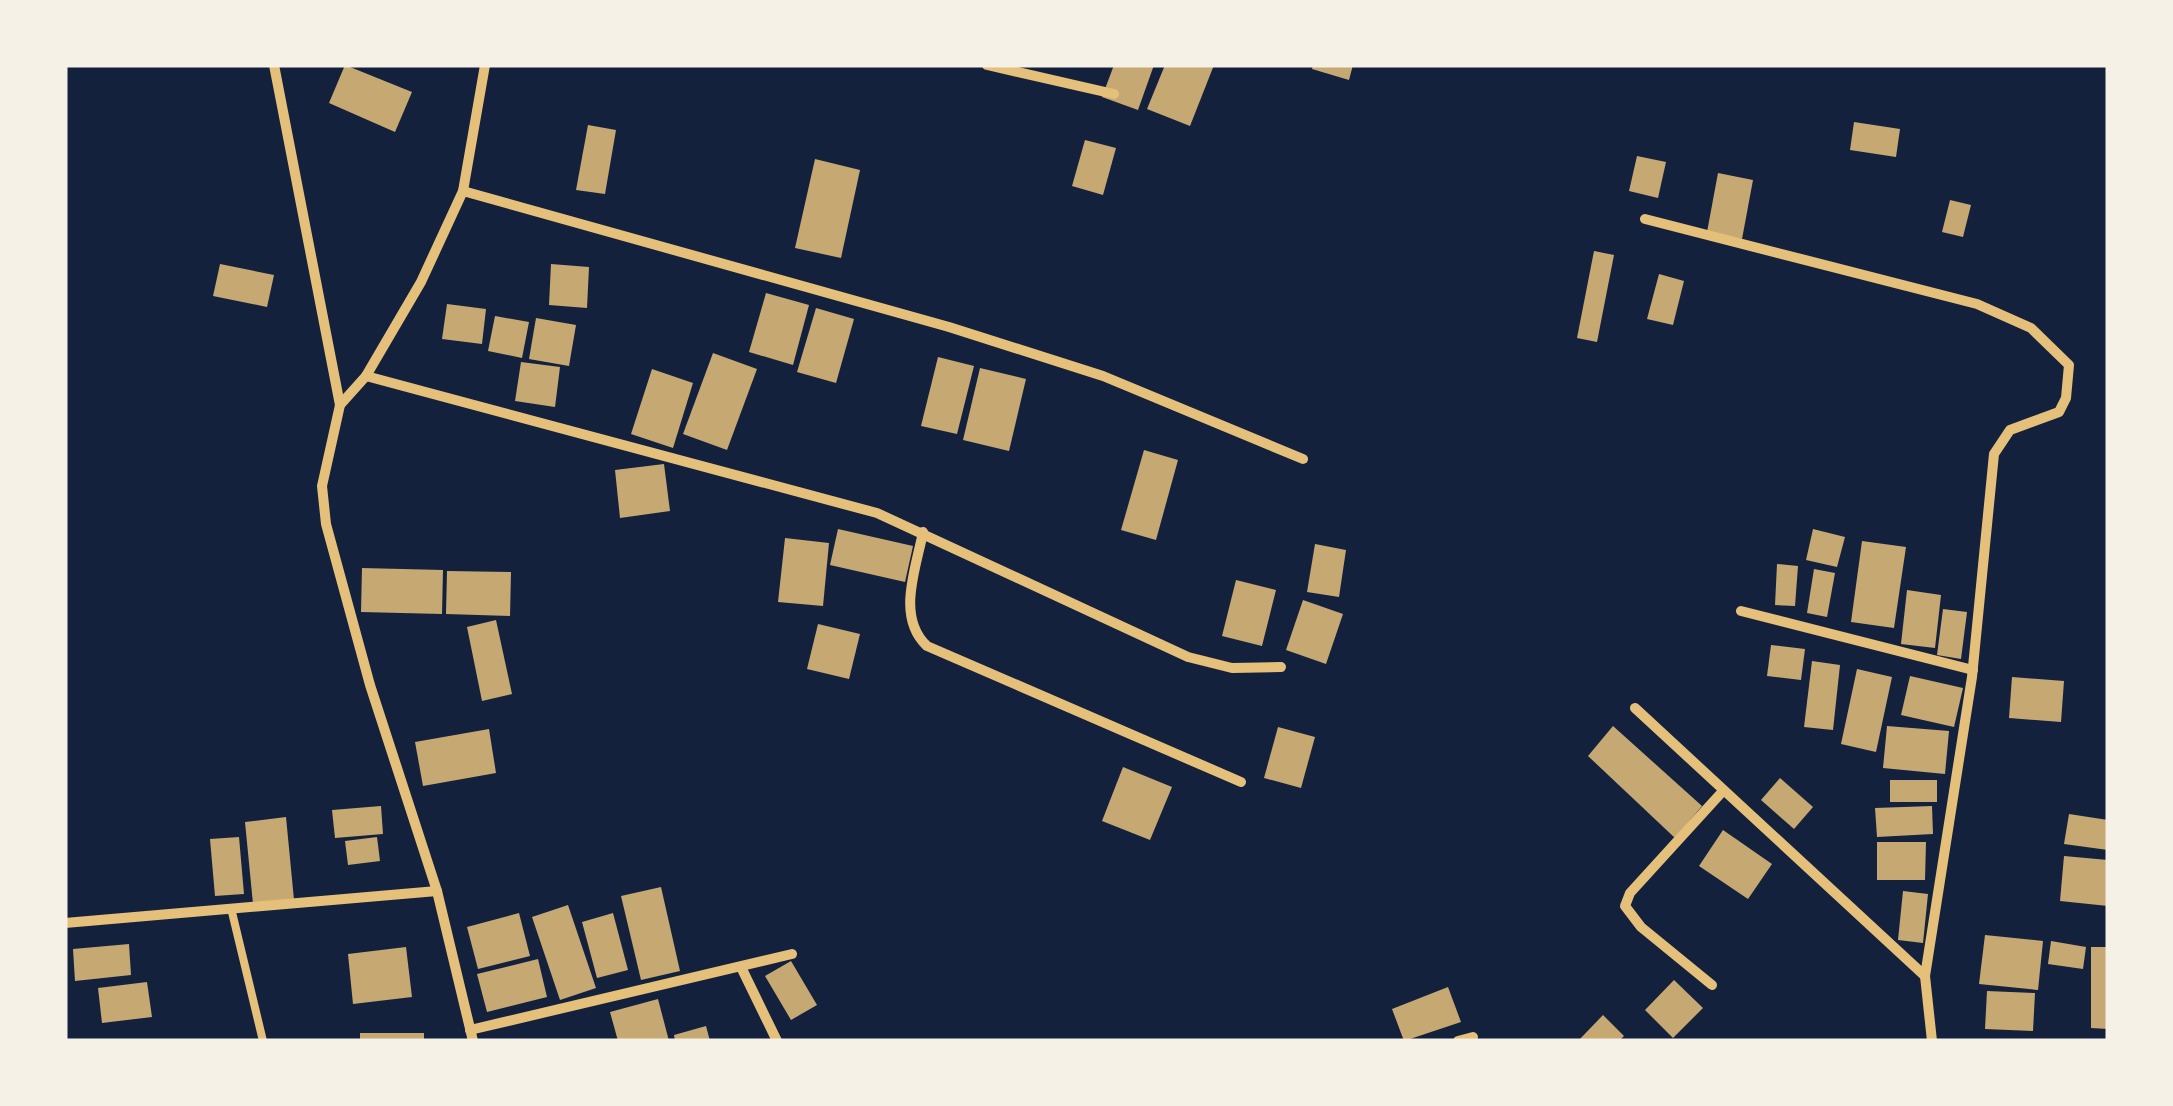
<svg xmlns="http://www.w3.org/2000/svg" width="2173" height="1106" viewBox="0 0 2173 1106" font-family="'Archivo Narrow',sans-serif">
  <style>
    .building { fill: #c6a872 }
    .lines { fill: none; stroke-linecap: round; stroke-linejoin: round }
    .service { stroke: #e5c07b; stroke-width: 8 }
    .minor { stroke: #e5c07b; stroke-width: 10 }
  </style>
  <rect width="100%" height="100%" fill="#14213d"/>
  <g class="building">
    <polygon points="345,65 412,92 395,132 329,103"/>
    <polygon points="1114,65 1154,65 1138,110 1102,97"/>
    <polygon points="1165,65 1214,65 1190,126 1147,109"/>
    <polygon points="1313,65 1353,65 1349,80 1312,69"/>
    <polygon points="1854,122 1900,129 1896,157 1850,150"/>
    <polygon points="588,125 616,130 605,194 576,190"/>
    <polygon points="1085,140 1116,148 1103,195 1072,186"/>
    <polygon points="1637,156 1666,162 1658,198 1629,191"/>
    <polygon points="815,159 860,170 841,258 795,248"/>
    <polygon points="1718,173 1753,180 1742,239 1707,232"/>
    <polygon points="1950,200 1971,205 1963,237 1942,232"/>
    <polygon points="1594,251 1614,255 1597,342 1577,338"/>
    <polygon points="220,264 274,275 267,307 213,296"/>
    <polygon points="551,264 589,267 587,308 549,305"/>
    <polygon points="1659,274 1684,281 1673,325 1647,319"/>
    <polygon points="766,293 809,305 793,365 749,352"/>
    <polygon points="447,304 486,309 482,344 442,339"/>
    <polygon points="816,308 854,319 836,383 797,372"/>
    <polygon points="495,316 529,322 522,358 488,351"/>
    <polygon points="536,318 576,325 569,366 529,359"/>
    <polygon points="713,353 757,369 727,450 683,434"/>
    <polygon points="938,357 974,366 957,434 921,426"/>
    <polygon points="521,362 560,367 555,407 515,401"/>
    <polygon points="980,368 1026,379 1009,451 963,440"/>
    <polygon points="652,369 693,383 673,448 631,434"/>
    <polygon points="1144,450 1178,460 1156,540 1121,530"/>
    <polygon points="664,464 670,511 620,518 615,470"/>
    <polygon points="838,529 913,546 905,582 830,565"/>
    <polygon points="1813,529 1845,537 1837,567 1806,560"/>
    <polygon points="785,538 829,543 823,606 778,602"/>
    <polygon points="1862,541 1906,547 1894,628 1851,622"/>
    <polygon points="1315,544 1346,550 1339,597 1307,592"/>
    <polygon points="1777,564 1798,566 1795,606 1775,605"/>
    <polygon points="362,568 443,570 442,614 361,612"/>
    <polygon points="1814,569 1835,573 1827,617 1807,613"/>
    <polygon points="447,571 511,572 510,616 446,614"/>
    <polygon points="1236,580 1276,590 1262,646 1222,636"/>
    <polygon points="1907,590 1941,595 1935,648 1901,644"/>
    <polygon points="1303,600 1343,614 1326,664 1286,650"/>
    <polygon points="1943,609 1967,612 1961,659 1937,655"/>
    <polygon points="496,620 512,694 482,701 467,627"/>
    <polygon points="818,624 860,634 849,679 807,669"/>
    <polygon points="1771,645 1805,649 1801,680 1767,676"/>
    <polygon points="1812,661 1840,665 1833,730 1804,727"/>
    <polygon points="1857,669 1892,677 1876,752 1841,744"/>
    <polygon points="1910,676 1963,688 1954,727 1901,715"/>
    <polygon points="2012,677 2064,681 2061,722 2009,718"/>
    <polygon points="1613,726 1702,806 1675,838 1588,756"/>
    <polygon points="1887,726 1949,731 1945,774 1883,768"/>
    <polygon points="1278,727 1315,737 1301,788 1264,778"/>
    <polygon points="489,729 496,773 423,786 415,742"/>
    <polygon points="1123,767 1172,787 1150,840 1102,821"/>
    <polygon points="1780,778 1813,807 1794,829 1761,800"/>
    <rect x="1890" y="780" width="47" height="22"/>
    <polygon points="381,806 383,834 335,838 332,810"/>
    <polygon points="1932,806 1933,834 1877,837 1875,808"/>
    <polygon points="2069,814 2108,820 2108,850 2064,844"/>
    <polygon points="286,817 294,900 253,904 245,822"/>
    <polygon points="1723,830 1772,864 1748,899 1699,866"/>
    <polygon points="239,837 244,894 215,896 210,839"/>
    <polygon points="377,837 380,861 348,865 345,841"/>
    <polygon points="1877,842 1926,842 1925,880 1877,880"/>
    <polygon points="2064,856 2108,860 2108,906 2060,901"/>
    <polygon points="661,887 680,971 641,980 621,896"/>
    <polygon points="1903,891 1928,894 1923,943 1898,940"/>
    <polygon points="568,905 596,988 560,1000 532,917"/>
    <polygon points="519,913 530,956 478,969 467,927"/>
    <polygon points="613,913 628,970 597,978 582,922"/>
    <polygon points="1985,935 2043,941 2038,990 1979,984"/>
    <polygon points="2051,941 2086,947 2083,969 2048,964"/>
    <polygon points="129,944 131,975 75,981 73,949"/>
    <polygon points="406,947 412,997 353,1004 348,954"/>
    <polygon points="2091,947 2108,947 2108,1029 2091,1028"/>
    <polygon points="538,959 547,997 487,1012 477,974"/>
    <polygon points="791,961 817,1005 791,1020 765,976"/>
    <polygon points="1674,980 1703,1008 1673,1038 1645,1010"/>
    <polygon points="147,982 152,1017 102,1023 98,988"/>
    <polygon points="1448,987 1461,1022 1404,1041 1392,1009"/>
    <polygon points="1987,991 2035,993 2033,1031 1985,1029"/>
    <polygon points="658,999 669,1041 618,1041 610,1012"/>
    <polygon points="1603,1015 1624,1036 1619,1041 1578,1041"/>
    <polygon points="706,1026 710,1041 675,1041 674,1035"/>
    <rect x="360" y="1033" width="64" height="8"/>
  </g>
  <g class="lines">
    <polyline class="service" points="231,908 263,1041"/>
    <g class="minor">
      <polyline points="274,65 340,405"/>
      <polyline points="987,65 1114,94"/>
      <polyline points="463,191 949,327 1103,376 1303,459"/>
      <polyline points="1645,219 1977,304 2031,328 2069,365 2066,398 2059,412 2010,430 1994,454 1972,677 1925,976 1932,1041"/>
      <polyline points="366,376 877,513 1188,657 1232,668 1281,667"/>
      <path d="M923,532C916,569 896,617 927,646L1241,782"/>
      <polyline points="1741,611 1973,670"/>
      <polyline points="1635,708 1925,976"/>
      <polyline points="65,923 437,891"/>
      <polyline points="741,967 777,1041"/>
      <polyline points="1712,985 1641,927 1625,906 1630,893 1723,791"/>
      <polyline points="470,1030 792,954"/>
      <polyline points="473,1041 437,891 370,685 326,524 322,486 340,405 366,376 421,282 463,191 485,65"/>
      <polyline points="1458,1041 1473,1037"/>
    </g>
  </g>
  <rect width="2173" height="1106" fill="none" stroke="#f6f1e7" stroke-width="135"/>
</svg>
